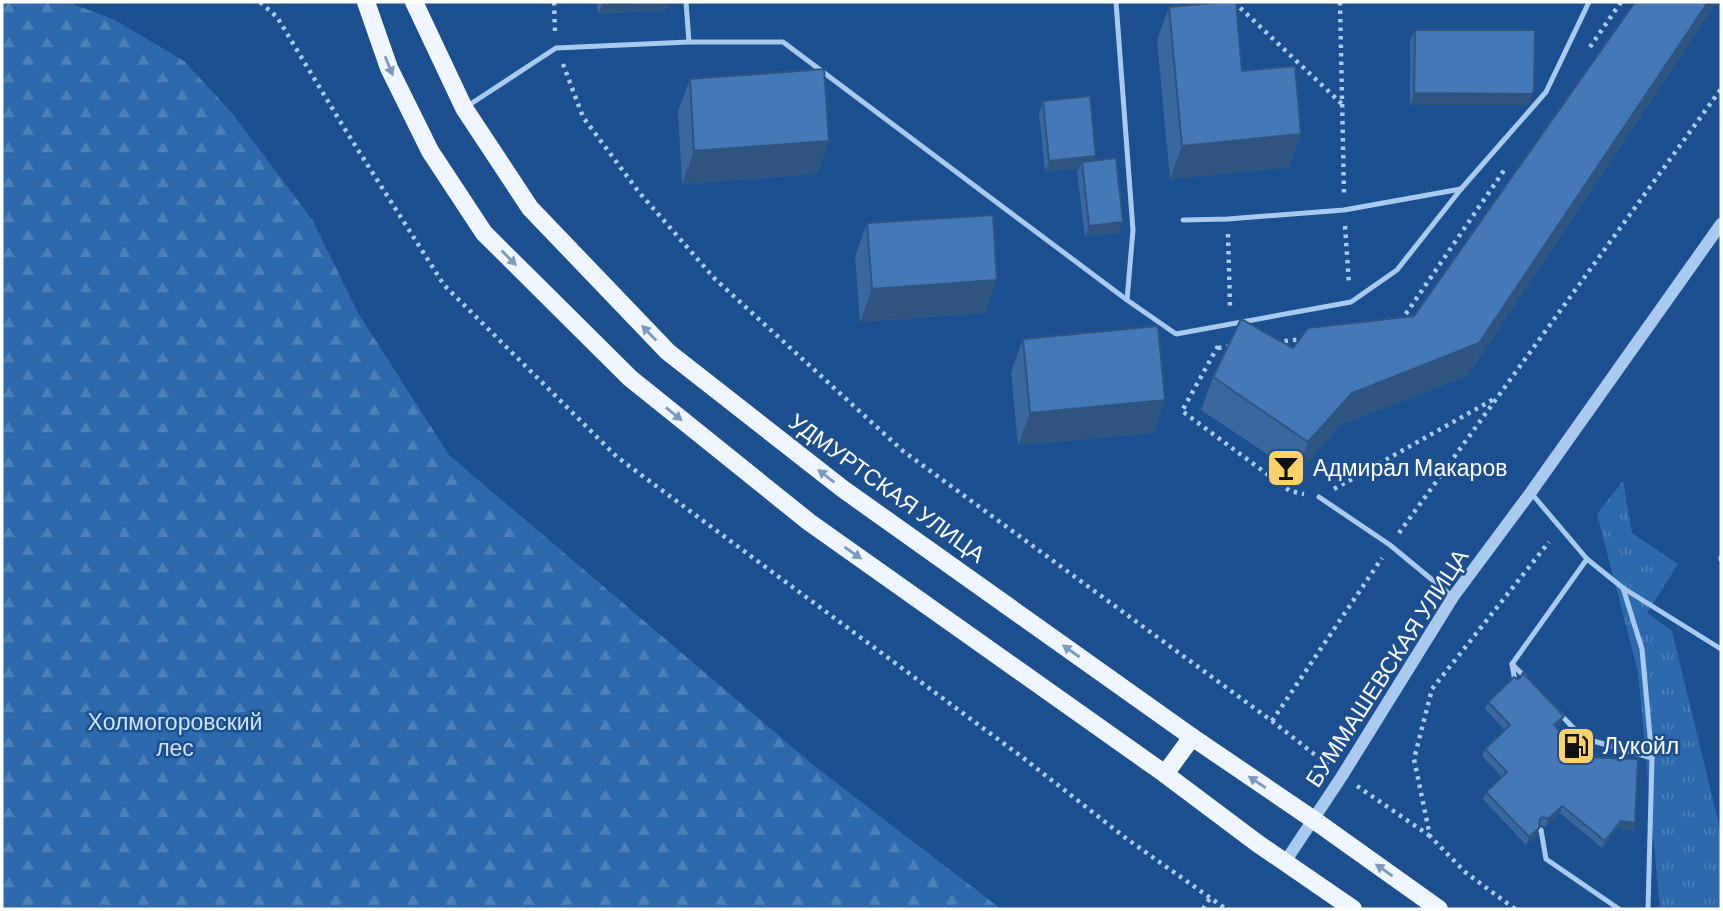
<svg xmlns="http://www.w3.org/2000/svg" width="1723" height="911" viewBox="0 0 1723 911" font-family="Barlow,sans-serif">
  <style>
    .grass { fill: url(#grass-tufts) }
    .forest { fill: url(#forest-firs) }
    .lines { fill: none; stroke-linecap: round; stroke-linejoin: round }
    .path { stroke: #a9c9ee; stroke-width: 4.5; stroke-dasharray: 3.5 5; stroke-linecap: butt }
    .service { stroke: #a9c9ee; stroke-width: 5 }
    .tertiary { stroke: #a9c9ee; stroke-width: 12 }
    .primary { stroke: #f0f6ff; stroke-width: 18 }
    .wall { fill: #3a679d }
    .shaded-wall { fill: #305480 }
    .building { fill: #4478b7; stroke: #305480; stroke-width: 2 }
    .oneway { fill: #7b9ac1 }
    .labels { text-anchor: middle; stroke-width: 5; stroke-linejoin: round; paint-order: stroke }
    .poi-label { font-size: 23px; fill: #fff; stroke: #1b4f8f; text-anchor: start }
    .street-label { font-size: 23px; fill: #fff; stroke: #1b4f8f }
    .park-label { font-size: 23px; fill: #cfe3fa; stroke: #1b4f8f }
  </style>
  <defs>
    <pattern id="grass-tufts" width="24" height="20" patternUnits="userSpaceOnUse" patternTransform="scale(1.75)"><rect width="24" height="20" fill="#2e69ad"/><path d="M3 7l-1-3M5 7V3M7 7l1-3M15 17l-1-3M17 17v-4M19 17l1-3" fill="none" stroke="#4d80b9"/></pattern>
    <pattern id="forest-firs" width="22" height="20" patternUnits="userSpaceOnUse" patternTransform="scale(1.75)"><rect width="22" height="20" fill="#2e69ad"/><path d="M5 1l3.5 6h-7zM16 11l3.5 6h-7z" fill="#4d80b9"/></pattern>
  </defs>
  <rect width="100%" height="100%" fill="#1b4f8f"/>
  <polygon class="grass" points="1623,481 1632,533 1678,564 1647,613 1672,631 1721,833 1721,909 1660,909 1638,672 1597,514"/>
  <polygon class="forest" points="2,2 67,2 113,19 184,61 232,113 313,221 358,313 449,455 817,768 1001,909 2,909"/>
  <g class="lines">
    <g class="path">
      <polyline points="260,2 277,17 346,131 444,285 617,457 1022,757 1127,839 1226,909"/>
      <polyline points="554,2 555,32"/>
      <polyline points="1234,2 1342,104"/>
      <polyline points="1340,2 1344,193"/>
      <polyline points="1590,47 1621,2"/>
      <polyline points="563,64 583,117 638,191 715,279 903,451 1272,721 1328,765"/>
      <polyline points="1345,226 1349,284"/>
      <polyline points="1228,234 1230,306"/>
      <polyline points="1401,321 1505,169"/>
      <polyline points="1276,342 1303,339"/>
      <polyline points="1218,346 1182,411 1290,491 1304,494"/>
      <polyline points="1218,348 1233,346"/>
      <polyline points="1334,489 1494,399"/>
      <polyline points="1399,533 1721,89"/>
      <polyline points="1272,721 1382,558"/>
      <polyline points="1357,786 1430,836"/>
      <polyline points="1203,909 1210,898"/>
      <polyline points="1515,909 1465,872 1430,836 1414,759 1432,689 1549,542"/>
    </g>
    <g class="service">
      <polyline points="686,2 689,42 783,42 1127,300"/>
      <polyline points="1116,2 1133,230 1127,300 1176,334 1351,302 1397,270 1461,189 1546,92 1589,2"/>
      <polyline points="466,107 556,48 689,42"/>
      <polyline points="1183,220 1228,219 1344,210 1461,189"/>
      <polyline points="1319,497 1390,545 1453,597"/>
      <polyline points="1721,558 1721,559"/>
      <polyline points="1587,559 1623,588 1642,649 1652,758"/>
      <polyline points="1623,588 1721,649"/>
      <polyline points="1512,664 1525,677"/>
      <polyline points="1515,681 1512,664 1587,559 1532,494"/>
      <polyline points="1558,712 1583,738 1652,758 1648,909"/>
      <polyline points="1541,830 1546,859 1619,909"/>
    </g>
    <polyline class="tertiary" points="1285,862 1342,776 1453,597 1531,492 1721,224"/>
    <g class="primary">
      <polyline points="366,2 389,68 430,151 484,233 630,378 809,522 1165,774 1257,843 1353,909"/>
      <polyline points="414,2 464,108 530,208 668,352 843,489 1192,737 1314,820 1439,909"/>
      <polyline points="1165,774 1192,737"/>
    </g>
  </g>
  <g class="wall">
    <polygon points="597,2 669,2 666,10 598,14"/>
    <polygon points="1169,7 1242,71 1301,134 1289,167 1170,179 1157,40"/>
    <polygon points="1712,10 1467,376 1340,425 1297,474 1201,410 1213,377 1293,348 1414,316"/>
    <polygon points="1415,30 1530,102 1528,105 1410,105 1410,41"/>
    <polygon points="690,79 829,141 817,174 682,184 678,112"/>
    <polygon points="1043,101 1096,156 1094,160 1119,233 1085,237 1077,173 1079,168 1045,172 1039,113"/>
    <polygon points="867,223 985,313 860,322 855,256"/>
    <polygon points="1023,339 1165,400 1153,433 1018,445 1011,372"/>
    <polygon points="1488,702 1561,723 1556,728 1635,823 1633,830 1618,828 1602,848 1560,813 1545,827 1541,825 1539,825 1537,835 1526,845 1483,799 1486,792 1502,777 1482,756 1485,749 1505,730 1485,709"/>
  </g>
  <g class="shaded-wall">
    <polygon points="603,2 669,2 666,10 598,14"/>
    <polygon points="1708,2 1715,2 1712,10 1467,376 1340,425 1297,474 1308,442"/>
    <polygon points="1534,91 1530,102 1528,105 1410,105 1414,93"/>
    <polygon points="1301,134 1289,167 1170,179 1182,146"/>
    <polygon points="829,141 817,174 682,184 694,151"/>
    <polygon points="1096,156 1092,167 1082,162 1079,168 1045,172 1049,161"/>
    <polygon points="1123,222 1119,233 1085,237 1089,226"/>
    <polygon points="997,280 985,313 860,322 872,289"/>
    <polygon points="1165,400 1153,433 1018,445 1030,413"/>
    <polygon points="1564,716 1561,723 1551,733 1554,725"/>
    <polygon points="1562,806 1560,813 1545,827 1548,819"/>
    <polygon points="1621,821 1635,823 1633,830 1618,828 1602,848 1605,841"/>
    <polygon points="1539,828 1537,835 1526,845 1529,837"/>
  </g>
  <g class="building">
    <polygon points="1225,2 1236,2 1242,71 1295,66 1301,134 1182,146 1169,7"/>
    <polygon points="1635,2 1708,2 1479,343 1352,393 1308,442 1213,377 1241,319 1293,348 1308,328 1414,316"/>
    <polygon points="1415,30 1535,30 1534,91 1532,94 1414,93"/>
    <polygon points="824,69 829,141 694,151 690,79"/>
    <polygon points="1090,96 1096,156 1049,161 1043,101"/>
    <polygon points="1116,158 1123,222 1089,226 1082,162"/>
    <polygon points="993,215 997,280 872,289 867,223"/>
    <polygon points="1158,326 1165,400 1030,413 1023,339"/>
    <polygon points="1523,673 1564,716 1554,725 1583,757 1638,759 1635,823 1621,821 1605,841 1562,806 1548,819 1543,817 1540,819 1539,828 1529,837 1486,792 1507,772 1485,749 1510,725 1488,702 1514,677 1517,679 1520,678"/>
  </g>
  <defs><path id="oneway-solid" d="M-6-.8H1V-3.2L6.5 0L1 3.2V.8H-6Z" transform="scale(1.75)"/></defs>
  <g class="oneway">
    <use href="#oneway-solid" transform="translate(389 66) rotate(68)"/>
    <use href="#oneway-solid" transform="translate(509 258) rotate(45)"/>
    <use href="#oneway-solid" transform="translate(649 333) rotate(-134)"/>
    <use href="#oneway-solid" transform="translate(674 414) rotate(39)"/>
    <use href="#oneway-solid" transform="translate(826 476) rotate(-142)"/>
    <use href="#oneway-solid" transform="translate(853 553) rotate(35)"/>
    <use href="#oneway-solid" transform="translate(1071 651) rotate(-145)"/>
    <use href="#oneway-solid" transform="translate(1257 782) rotate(-146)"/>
    <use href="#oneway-solid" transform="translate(1384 870) rotate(-145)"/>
  </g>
  <defs>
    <symbol id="bar-square" viewBox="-11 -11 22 22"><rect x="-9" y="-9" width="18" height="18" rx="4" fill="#ffd166" stroke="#1b4f8f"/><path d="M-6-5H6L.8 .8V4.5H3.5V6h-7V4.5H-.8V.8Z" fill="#111"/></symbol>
    <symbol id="fuel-square" viewBox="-11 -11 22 22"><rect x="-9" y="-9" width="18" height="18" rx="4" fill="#ffd166" stroke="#1b4f8f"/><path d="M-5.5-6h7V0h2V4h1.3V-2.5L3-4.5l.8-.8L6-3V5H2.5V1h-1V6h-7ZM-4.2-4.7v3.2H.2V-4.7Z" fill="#111"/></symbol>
  </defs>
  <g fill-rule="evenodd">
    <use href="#bar-square" x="1264" y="446" width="44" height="44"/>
    <use href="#fuel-square" x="1554" y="724" width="44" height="44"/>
  </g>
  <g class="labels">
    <g class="poi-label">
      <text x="1313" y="476">Адмирал Макаров</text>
      <text x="1603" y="754">Лукойл</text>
    </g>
    <g class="street-label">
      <text transform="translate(887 488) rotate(36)" y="8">УДМУРТСКАЯ УЛИЦА</text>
      <text transform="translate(1387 668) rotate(-57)" y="8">БУММАШЕВСКАЯ УЛИЦА</text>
    </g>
    <g class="park-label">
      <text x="175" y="730">Холмогоровский<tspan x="175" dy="26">лес</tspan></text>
    </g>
  </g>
  <rect width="1723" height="911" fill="none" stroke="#ffffff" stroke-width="7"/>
</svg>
